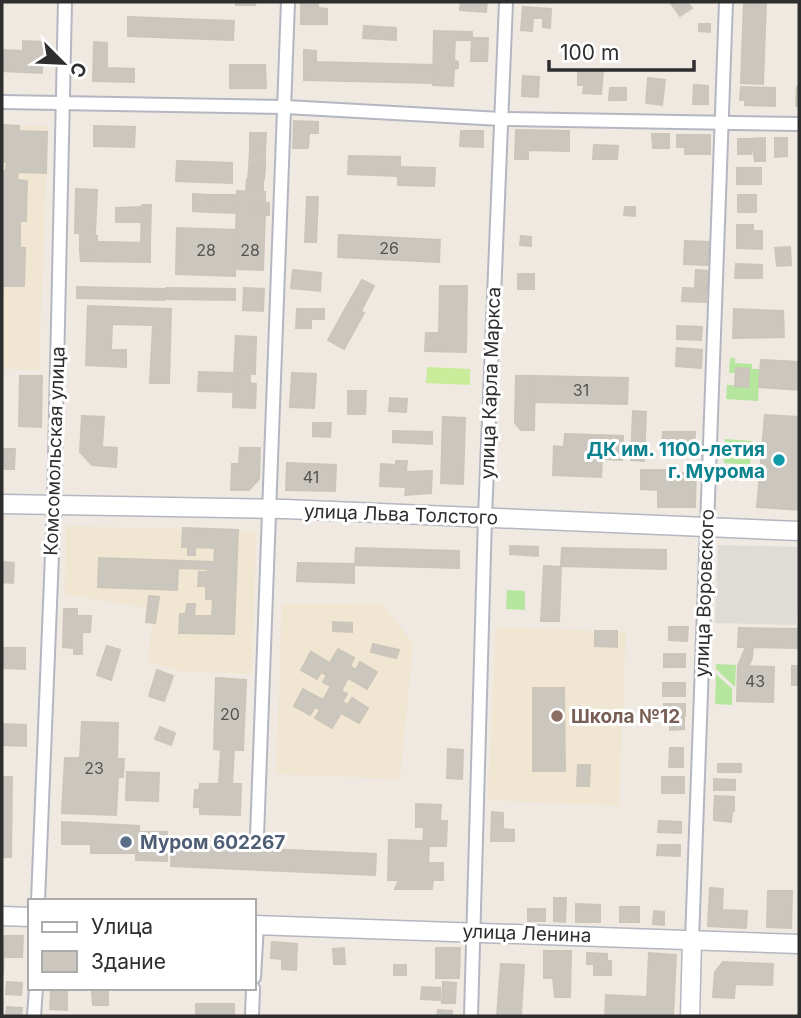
<svg xmlns="http://www.w3.org/2000/svg" width="801" height="1018" viewBox="0 0 801 1018" font-family="Inter,sans-serif">
  <style>
    .education { fill: #f0e6d1 }
    .green { fill: #b6e59e }
    .pitch { fill: #c9ec9a }
    .plaza { fill: #dfdcd8 }
    .building { fill: #cbc7bf; stroke: #cbc5ba; stroke-width: 2 }
    .lines { fill: none; stroke-linecap: round; stroke-linejoin: round }
    .street-casing { stroke: #b4b7c1; stroke-width: 16 }
    .secondary-casing { stroke: #b4b7c1; stroke-width: 21 }
    .street { stroke: #fff; stroke-width: 12 }
    .secondary { stroke: #fff; stroke-width: 18 }
    .culture-dot { fill: #0f9aa8; stroke: #fff; stroke-width: 2.5 }
    .education-dot { fill: #8d6e63; stroke: #fff; stroke-width: 2.5 }
    .service-dot { fill: #5c6f8a; stroke: #fff; stroke-width: 2.5 }
    .labels { text-anchor: middle; stroke-width: 6; stroke-linejoin: round; paint-order: stroke }
    .number-label { font-size: 16px; fill: #555452 }
    .street-label { font-size: 19px; fill: #2e2e2e; stroke: #fff }
    .culture-label { font-size: 19px; font-weight: bold; fill: #0d838f; stroke: #fff; text-anchor: end }
    .education-label { font-size: 19px; font-weight: bold; fill: #785e54; stroke: #fff; text-anchor: start }
    .service-label { font-size: 19px; font-weight: bold; fill: #4e5e75; stroke: #fff; text-anchor: start }
  </style>
  <rect width="100%" height="100%" fill="#efe9e1"/>
  <g class="education">
    <polygon points="2,125 48,126 39,370 2,369"/>
    <polygon points="66,526 256,531 252,674 184,672 148,662 152,623 146,622 147,608 65,594"/>
    <polygon points="382,603 413,644 400,779 276,774 282,604"/>
    <polygon points="496,627 626,632 619,806 488,800"/>
  </g>
  <g class="green">
    <polygon points="730,358 735,358 735,363 752,364 752,369 760,369 758,401 726,399 727,385 748,386 749,369 736,368 735,373 729,373"/>
    <polygon points="725,439 752,441 750,465 724,463"/>
    <polygon points="507,590 525,591 525,610 506,609"/>
    <polygon points="716,664 736,665 735,687 716,669"/>
    <polygon points="716,674 732,689 732,705 715,704"/>
  </g>
  <polygon class="pitch" points="427,367 470,369 470,385 426,383"/>
  <polygon class="plaza" points="718,545 799,547 799,612 797,612 796,625 715,623"/>
  <g class="building">
    <polygon points="236,2 256,2 255,5 236,5"/>
    <polygon points="301,2 318,2 318,8 327,9 327,24 301,24"/>
    <polygon points="461,2 487,2 486,12 460,10"/>
    <polygon points="670,2 687,2 692,8 680,16"/>
    <polygon points="744,2 766,2 763,84 741,83"/>
    <polygon points="523,7 551,9 550,28 543,27 543,18 533,18 532,31 521,30"/>
    <polygon points="128,17 234,21 233,40 128,36"/>
    <polygon points="699,24 710,24 710,32 699,31"/>
    <polygon points="364,26 396,28 396,40 363,38"/>
    <polygon points="434,31 472,32 472,40 455,40 454,60 458,62 458,68 454,69 453,86 433,85"/>
    <polygon points="472,38 488,38 487,61 471,61"/>
    <polygon points="23,41 43,42 42,73 2,71 2,50 23,51"/>
    <polygon points="94,42 107,43 107,68 134,69 134,82 93,81"/>
    <polygon points="304,50 316,51 316,62 433,65 433,83 304,80"/>
    <polygon points="230,65 265,65 266,88 230,88"/>
    <polygon points="578,70 603,71 601,94 583,93 584,85 578,85"/>
    <polygon points="523,76 539,77 538,97 522,96"/>
    <polygon points="648,78 665,80 662,105 646,103"/>
    <polygon points="694,85 708,86 708,104 693,104"/>
    <polygon points="741,87 775,88 775,106 745,105 745,100 740,100"/>
    <polygon points="797,87 799,87 799,106 796,106"/>
    <polygon points="610,88 626,88 626,100 609,100"/>
    <polygon points="294,121 318,122 318,133 309,133 308,148 293,148"/>
    <polygon points="4,125 19,126 19,131 47,132 46,173 18,172 17,180 27,181 26,221 20,221 20,248 25,248 24,286 3,286 2,296 2,171 6,171 7,162 3,162"/>
    <polygon points="94,126 135,127 134,147 94,146"/>
    <polygon points="516,130 569,131 569,151 528,150 528,159 515,159"/>
    <polygon points="461,131 483,131 483,147 460,146"/>
    <polygon points="250,133 266,133 265,151 250,150"/>
    <polygon points="652,134 669,134 669,148 653,148"/>
    <polygon points="677,135 710,135 710,154 685,154 685,147 677,147"/>
    <polygon points="765,138 765,161 755,161 751,139"/>
    <polygon points="775,138 787,138 787,156 775,157"/>
    <rect x="738" y="139" width="13" height="15"/>
    <polygon points="594,145 618,146 617,159 593,159"/>
    <polygon points="250,150 265,151 265,168 249,167"/>
    <polygon points="349,156 400,157 400,167 435,168 434,186 398,185 398,176 348,174"/>
    <polygon points="177,161 232,163 232,183 176,181"/>
    <polygon points="249,167 265,168 264,180 248,179"/>
    <rect x="737" y="168" width="24" height="16"/>
    <polygon points="247,179 263,180 263,192 246,191"/>
    <polygon points="76,189 97,190 95,234 75,233"/>
    <polygon points="237,191 265,192 265,203 253,202 252,215 265,215 263,270 235,269"/>
    <polygon points="193,194 209,195 209,212 193,211"/>
    <polygon points="209,195 236,195 236,213 209,212"/>
    <rect x="738" y="195" width="18" height="17"/>
    <polygon points="307,197 318,197 316,242 305,242"/>
    <polygon points="253,202 269,203 269,215 252,215"/>
    <polygon points="142,205 151,205 150,243 141,242"/>
    <polygon points="142,207 142,222 116,222 116,208"/>
    <polygon points="625,207 635,207 635,216 624,215"/>
    <polygon points="737,225 753,225 753,231 762,231 762,249 737,248"/>
    <polygon points="177,228 236,230 235,276 176,274"/>
    <polygon points="80,235 97,236 97,250 80,250"/>
    <polygon points="339,235 440,240 439,262 338,257"/>
    <polygon points="521,236 531,237 531,246 520,245"/>
    <polygon points="685,241 709,242 708,265 684,264"/>
    <polygon points="99,242 150,243 150,262 81,261 80,251 98,251"/>
    <polygon points="790,247 791,265 777,266 775,248"/>
    <polygon points="736,264 762,265 762,278 735,278"/>
    <polygon points="293,270 321,273 320,291 291,288"/>
    <polygon points="696,270 708,271 707,287 695,287"/>
    <rect x="518" y="274" width="16" height="15"/>
    <polygon points="362,280 374,286 361,311 348,304"/>
    <polygon points="440,286 467,286 466,352 425,351 426,333 439,333"/>
    <polygon points="77,287 164,289 164,300 77,298"/>
    <polygon points="166,288 235,289 235,300 165,299"/>
    <polygon points="244,288 264,289 263,311 243,310"/>
    <polygon points="683,288 707,289 706,302 682,301"/>
    <polygon points="348,304 364,313 344,349 328,340"/>
    <polygon points="88,306 171,309 169,383 150,383 153,325 112,324 111,350 126,350 126,367 86,365"/>
    <polygon points="297,309 324,309 324,319 311,319 311,328 296,328"/>
    <polygon points="734,309 783,311 784,337 733,338"/>
    <polygon points="677,326 702,327 701,340 677,339"/>
    <polygon points="236,336 256,337 255,374 234,373"/>
    <polygon points="677,348 702,350 701,368 676,366"/>
    <polygon points="761,360 799,362 799,390 759,387"/>
    <polygon points="736,368 749,369 748,387 735,386"/>
    <polygon points="199,372 234,373 234,392 198,391"/>
    <polygon points="234,373 250,374 250,383 256,384 255,408 233,407"/>
    <polygon points="292,373 316,374 314,408 290,407"/>
    <polygon points="20,376 42,376 41,427 19,426"/>
    <polygon points="516,376 535,376 534,430 521,430 515,423"/>
    <polygon points="535,376 628,378 627,404 535,402"/>
    <polygon points="348,391 366,391 365,414 348,414"/>
    <polygon points="390,398 407,399 406,412 389,411"/>
    <polygon points="633,411 646,412 644,461 631,460"/>
    <polygon points="765,415 799,417 799,510 757,507"/>
    <polygon points="82,416 104,417 102,447 117,448 116,467 92,465 80,452"/>
    <polygon points="443,417 465,418 463,484 441,483"/>
    <polygon points="313,423 331,423 330,437 313,436"/>
    <polygon points="393,431 432,432 432,444 393,442"/>
    <polygon points="663,432 695,432 694,449 662,449"/>
    <polygon points="565,434 623,436 622,460 602,459 601,477 553,475 554,446 564,447"/>
    <polygon points="240,448 260,448 259,479 249,490 231,490 232,464 239,464"/>
    <polygon points="2,449 15,449 14,469 2,469"/>
    <polygon points="396,461 407,461 406,472 432,471 431,493 405,495 406,487 380,486 381,464 396,465"/>
    <polygon points="287,463 336,465 335,491 286,490"/>
    <polygon points="641,470 671,470 671,480 683,480 683,473 696,473 695,507 658,507 658,490 641,489"/>
    <polygon points="183,528 238,530 234,634 179,633 180,614 186,614 187,604 195,604 194,616 212,616 213,599 206,599 206,586 198,586 199,572 208,572 208,569 178,568 177,590 98,587 99,558 214,562 215,548 195,547 195,555 188,555 188,547 182,547"/>
    <polygon points="510,546 538,547 538,556 510,554"/>
    <polygon points="356,548 459,551 459,568 355,565"/>
    <polygon points="562,548 666,550 666,569 561,566"/>
    <polygon points="2,562 14,563 13,583 2,582"/>
    <polygon points="298,563 354,564 354,583 297,581"/>
    <polygon points="544,566 561,567 559,621 541,621"/>
    <polygon points="149,596 159,597 155,623 146,622"/>
    <polygon points="64,609 77,609 77,616 91,616 90,632 82,632 82,654 74,654 74,648 63,647"/>
    <polygon points="333,622 352,623 352,632 333,631"/>
    <polygon points="669,627 688,627 687,641 669,640"/>
    <polygon points="739,628 799,629 799,648 750,647 750,650 745,649 745,647 738,647"/>
    <polygon points="595,631 617,631 617,647 595,646"/>
    <polygon points="373,644 399,650 396,658 371,652"/>
    <polygon points="107,646 120,650 111,680 97,675"/>
    <polygon points="750,647 753,647 752,658 748,667 738,666 745,649 750,650"/>
    <polygon points="2,648 25,648 25,669 2,668"/>
    <polygon points="338,649 354,658 350,666 356,670 360,662 377,672 367,689 348,678 341,691 347,694 342,702 348,705 352,698 368,708 359,723 341,713 332,728 315,718 320,710 315,707 310,715 294,706 303,689 323,700 331,686 323,682 327,675 321,672 317,679 301,670 311,652 330,663"/>
    <rect x="664" y="654" width="21" height="13"/>
    <polygon points="738,666 774,667 773,702 737,701"/>
    <rect x="792" y="666" width="7" height="19"/>
    <polygon points="157,670 173,676 164,701 149,696"/>
    <polygon points="216,678 246,680 243,750 234,750 232,784 241,784 240,815 200,814 200,807 194,807 195,790 199,790 200,784 219,784 221,750 214,749"/>
    <rect x="663" y="683" width="22" height="13"/>
    <polygon points="533,688 564,688 565,771 533,771"/>
    <rect x="664" y="704" width="21" height="12"/>
    <polygon points="684,717 684,729 670,730 670,718"/>
    <polygon points="82,722 118,723 117,759 124,759 123,777 118,777 116,815 62,813 65,758 80,758"/>
    <polygon points="2,724 26,725 26,746 2,745"/>
    <polygon points="160,727 175,733 171,745 155,739"/>
    <polygon points="670,748 683,748 683,767 669,767"/>
    <polygon points="448,749 463,750 462,779 447,778"/>
    <rect x="718" y="764" width="23" height="8"/>
    <polygon points="578,765 590,765 589,786 577,786"/>
    <polygon points="127,772 159,773 158,801 126,800"/>
    <polygon points="2,777 12,777 11,857 2,857"/>
    <rect x="662" y="777" width="22" height="16"/>
    <polygon points="714,779 735,780 735,790 714,790"/>
    <polygon points="715,796 734,797 734,811 714,811"/>
    <polygon points="416,804 441,805 440,821 447,821 446,846 423,846 424,827 416,827"/>
    <polygon points="714,811 732,811 731,822 714,820"/>
    <polygon points="492,812 503,813 503,829 514,830 514,841 491,841"/>
    <polygon points="659,821 681,822 681,833 658,832"/>
    <polygon points="62,822 139,826 139,832 167,832 167,861 136,860 136,853 91,853 91,844 62,844"/>
    <polygon points="389,840 423,841 423,846 429,846 428,863 443,863 443,880 433,880 432,889 395,889 399,880 388,880"/>
    <polygon points="172,845 376,854 375,875 171,866"/>
    <polygon points="658,845 680,845 680,856 657,855"/>
    <polygon points="710,888 723,889 722,910 747,911 746,928 708,926"/>
    <polygon points="768,891 792,891 791,928 767,927"/>
    <polygon points="554,898 566,898 565,922 554,921"/>
    <polygon points="576,904 600,905 600,922 576,922"/>
    <rect x="620" y="907" width="19" height="15"/>
    <rect x="528" y="909" width="17" height="12"/>
    <polygon points="654,911 664,912 664,925 653,924"/>
    <polygon points="5,936 23,936 22,957 4,957"/>
    <polygon points="2,938 4,938 3,974 2,974"/>
    <polygon points="272,942 297,944 296,970 282,969 282,959 271,958"/>
    <polygon points="344,948 345,964 334,964 333,949"/>
    <polygon points="436,948 460,948 459,978 436,978"/>
    <polygon points="544,951 571,951 570,997 555,997 553,978 544,978"/>
    <polygon points="587,953 607,954 607,961 611,961 611,975 594,975 594,964 587,964"/>
    <polygon points="649,953 676,955 673,1016 605,1016 606,995 647,997"/>
    <polygon points="723,962 773,964 772,985 735,984 734,998 713,997 715,972"/>
    <polygon points="501,964 524,965 521,1016 497,1016"/>
    <rect x="394" y="965" width="12" height="10"/>
    <polygon points="7,982 22,983 21,995 6,994"/>
    <polygon points="443,982 456,983 455,1003 442,1003"/>
    <polygon points="422,987 440,988 440,1000 421,999"/>
    <polygon points="51,991 67,991 67,1010 50,1009"/>
    <polygon points="92,991 108,991 108,1005 93,1005"/>
    <rect x="196" y="1004" width="38" height="12"/>
    <polygon points="7,1007 22,1008 21,1016 6,1016"/>
    <polygon points="438,1010 452,1011 452,1016 437,1016"/>
  </g>
  <g class="lines">
    <defs>
      <g id="street">
        <polyline points="2,102 286,107 501,119 799,124"/>
        <polyline points="257,836 288,2"/>
        <polyline points="38,901 54,505 65,2"/>
        <polyline points="692,941 726,2"/>
        <polyline points="254,977 257,925"/>
        <polyline points="34,1016 36,988"/>
        <polyline points="252,1016 253,988"/>
        <polyline points="471,1016 485,517 506,2"/>
      </g>
      <g id="secondary">
        <polyline points="2,504 285,509 799,531"/>
        <polyline points="2,916 30,917"/>
        <polyline points="254,925 799,944"/>
        <polyline points="690,1016 692,941"/>
      </g>
    </defs>
    <use href="#street" class="street-casing"/>
    <use href="#secondary" class="secondary-casing"/>
    <use href="#street" class="street"/>
    <use href="#secondary" class="secondary"/>
  </g>
  <circle class="culture-dot" cx="779" cy="460" r="7"/>
  <circle class="education-dot" cx="557" cy="716" r="7"/>
  <circle class="service-dot" cx="126" cy="842" r="7"/>
  <g class="labels">
    <g class="number-label">
      <text x="389" y="254">26</text>
      <text x="206" y="256">28</text>
      <text x="250" y="256">28</text>
      <text x="581" y="396">31</text>
      <text x="311" y="483">41</text>
      <text x="755" y="687">43</text>
      <text x="230" y="720">20</text>
      <text x="94" y="774">23</text>
    </g>
    <g class="street-label">
      <text transform="translate(490 383) rotate(-88)" y="7">улица Карла Маркса</text>
      <text transform="translate(54 451) rotate(-88)" y="7">Комсомольская улица</text>
      <text transform="translate(401 514) rotate(2)" y="7">улица Льва Толстого</text>
      <text transform="translate(704 593) rotate(-88)" y="7">улица Воровского</text>
      <text transform="translate(527 933) rotate(2)" y="7">улица Ленина</text>
    </g>
    <g class="culture-label">
      <text x="765" y="456">ДК им. 1100-летия<tspan x="765" dy="22">г. Мурома</tspan></text>
    </g>
    <g class="education-label">
      <text x="571" y="723">Школа №12</text>
    </g>
    <g class="service-label">
      <text x="140" y="849">Муром 602267</text>
    </g>
  </g>
  <rect width="801" height="1018" fill="none" stroke="#2e2e2e" stroke-width="7"/>
  <rect x="28" y="899" width="228" height="91" fill="#ffffff" stroke="#ababab" stroke-width="2"/>
  <rect x="42" y="922" width="35" height="10" fill="#ffffff" stroke="#ababab" stroke-width="2"/>
  <text x="91" y="934" font-size="21" fill="#2e2e2e">Улица</text>
  <rect x="42" y="951" width="35" height="21" fill="#cbc7bf" stroke="#ababab" stroke-width="2"/>
  <text x="91" y="969" font-size="21" fill="#2e2e2e">Здание</text>
  <g transform="translate(63 63) rotate(114)" stroke="#ffffff" stroke-width="5" paint-order="stroke">
  <path d="M0-5L12 26L0 18L-12 26Z" fill="#2e2e2e"/>
  <text y="-10" font-size="19" font-weight="bold" text-anchor="middle" fill="#2e2e2e">С</text>
  </g>
  <path d="M549 60v10h145v-10" fill="none" stroke="#2e2e2e" stroke-width="3.5"/>
  <text x="560" y="60" font-size="21" fill="#2e2e2e" stroke="#ffffff" stroke-width="5" paint-order="stroke">100 m</text>
</svg>
